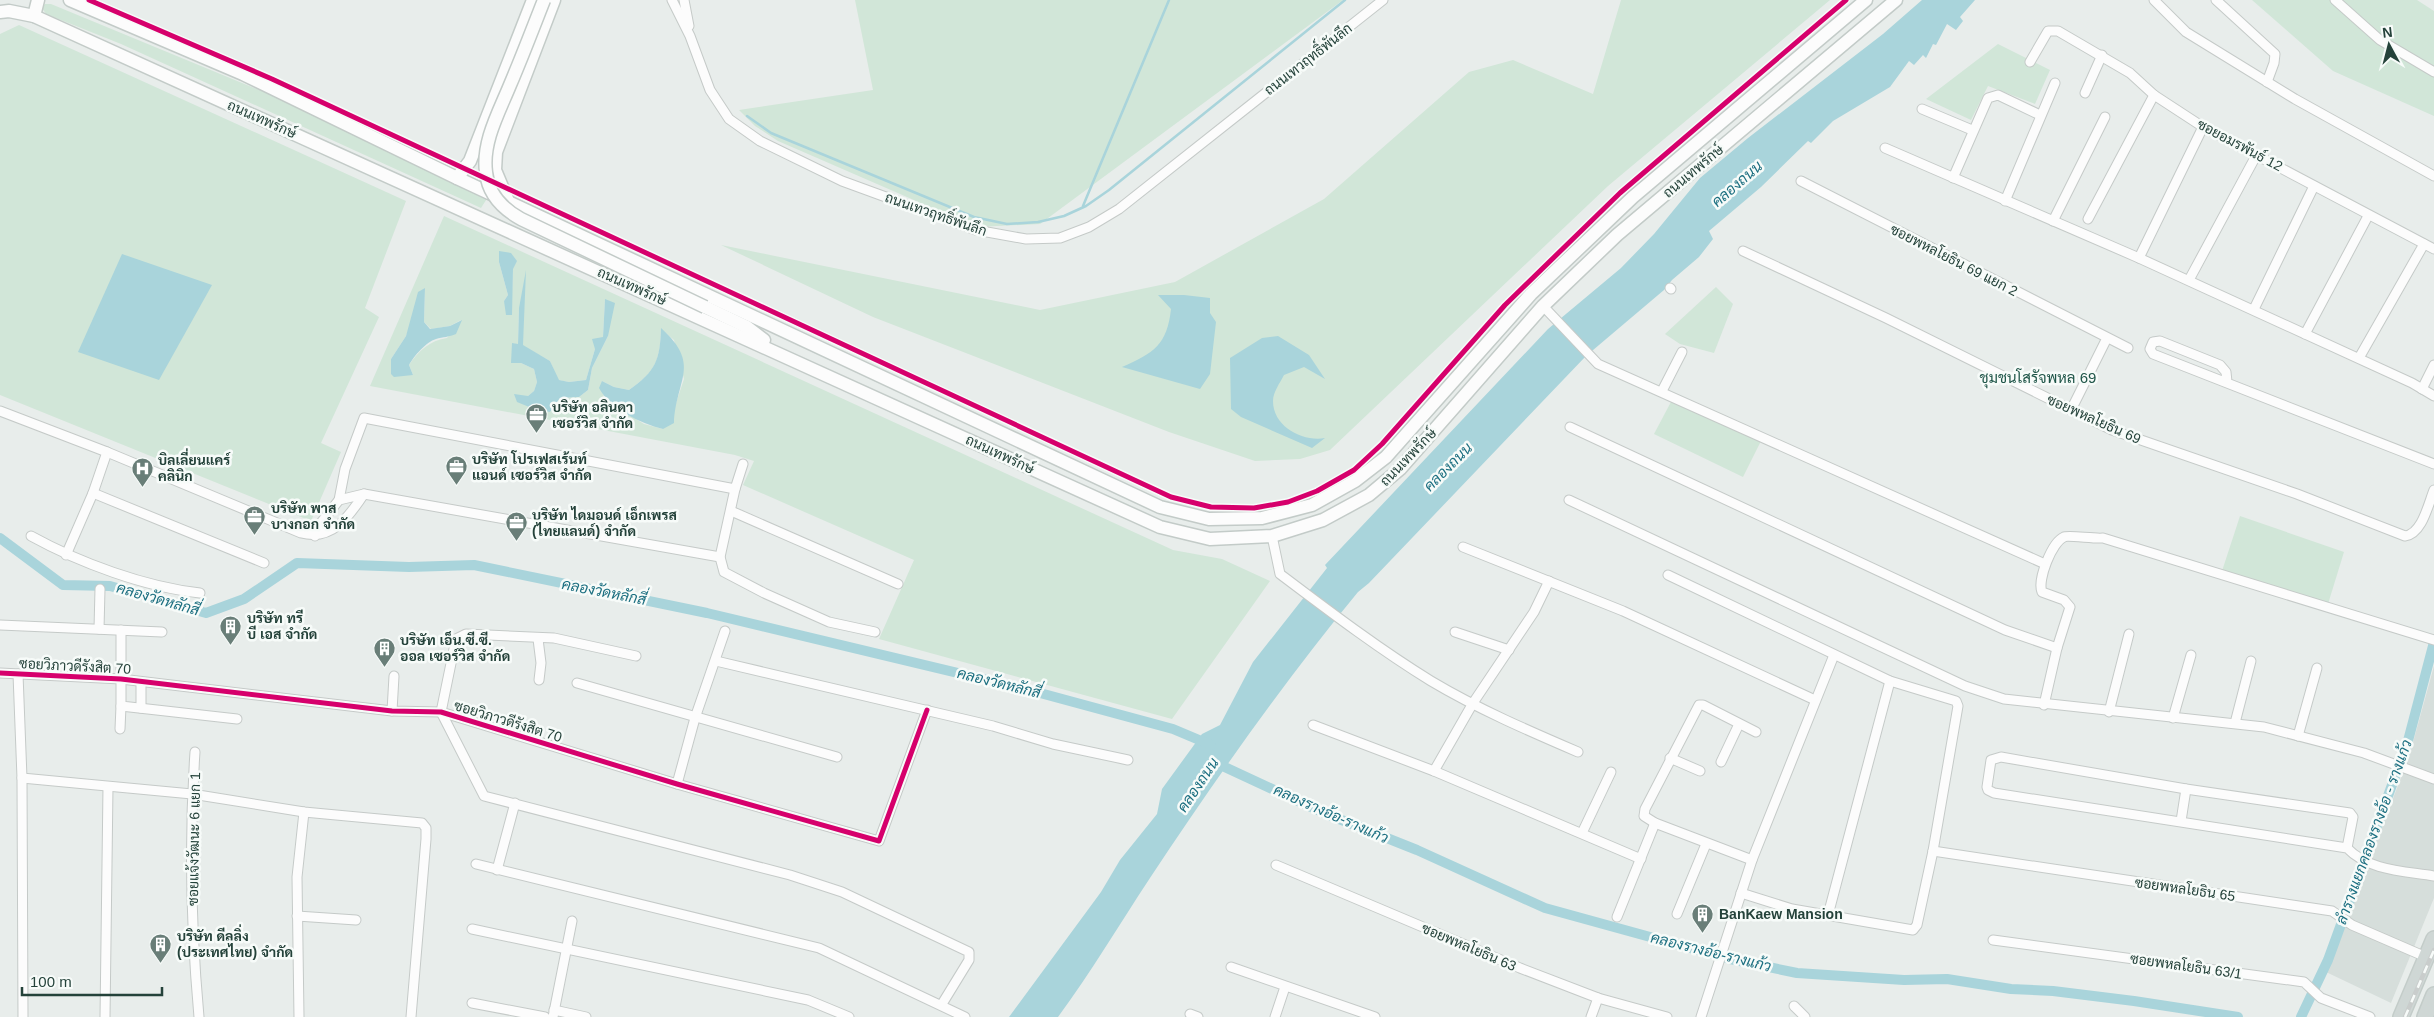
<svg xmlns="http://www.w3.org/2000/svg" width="2434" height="1017" viewBox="0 0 2434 1017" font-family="Helvetica,Sarabun,sans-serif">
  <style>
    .built { fill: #d6dedb }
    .green { fill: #d1e6d8; fill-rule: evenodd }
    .water { fill: #a9d4db }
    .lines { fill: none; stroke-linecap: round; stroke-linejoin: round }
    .stream { stroke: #a9d4db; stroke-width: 2.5 }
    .canal { stroke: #a9d4db; stroke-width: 10 }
    .street-casing { stroke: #c5cac8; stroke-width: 11 }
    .secondary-casing { stroke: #c3cbc8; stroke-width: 15 }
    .primary-casing { stroke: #c3ccc9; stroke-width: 18 }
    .street { stroke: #fcfcfc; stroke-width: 9 }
    .secondary { stroke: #fcfcfc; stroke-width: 12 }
    .primary { stroke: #cfd7d5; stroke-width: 15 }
    .rail-casing { stroke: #c9cdcc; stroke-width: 4.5 }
    .rail { stroke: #f7fbf9; stroke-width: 2.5; stroke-dasharray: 8; stroke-linecap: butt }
    .secondary-bridge-casing { stroke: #c3cbc8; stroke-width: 15; stroke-linecap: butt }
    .secondary-bridge { stroke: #fcfcfc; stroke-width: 12 }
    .cycleway-casing { stroke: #f7fbf9; stroke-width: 8 }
    .cycleway { stroke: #d6006c; stroke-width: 5 }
    .labels { text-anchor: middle; stroke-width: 5; stroke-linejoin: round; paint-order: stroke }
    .street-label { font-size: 14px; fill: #24423a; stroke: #f7fbf9 }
    .poi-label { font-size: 14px; font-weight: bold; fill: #24423a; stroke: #f7fbf9; text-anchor: start }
    .water-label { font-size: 15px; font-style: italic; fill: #1c6f80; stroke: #f7fbf9 }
    .neighbourhood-label { font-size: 15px; fill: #1f5548; stroke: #f7fbf9 }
  </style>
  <rect width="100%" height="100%" fill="#e8edeb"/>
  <polygon class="built" points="2434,666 2434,898 2391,1003 2326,972 2409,757"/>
  <g class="green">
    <polygon points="855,0 1343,0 1040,224 976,227 778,141 755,126 739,110 873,90"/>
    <polygon points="1621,0 1830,0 1608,186 1330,450 1300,459 1255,461 1169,432 873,317 721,245 1040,310 1175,282 1324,199 1469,72 1513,60 1593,94"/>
    <polygon points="2252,0 2417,0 2434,11 2434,116 2333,71"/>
    <polygon points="45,4 51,4 281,99 488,197 481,208 121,44 46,14 42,8"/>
    <polygon points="19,25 406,201 365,308 379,317 321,443 341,452 311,521 0,395 0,34"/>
    <polygon points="1998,44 2050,70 2035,104 1988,86 1971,120 1926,99"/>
    <path d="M444,216L1173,550L1222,559L1270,581L1172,719L879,639L914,560L743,485L754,461L735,455L370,386ZM499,262L513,269L511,315L504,301L508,295ZM425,288L424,322L431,329L450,326L461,320L447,338C431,340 418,351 409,365L413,375H404L391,359L406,336ZM605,299L608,336L592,368L588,390L579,397L560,398L550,412L528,396L534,391L537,382L534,369L521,363L512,344L518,345L519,308L523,346L550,361L558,380L569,382L586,380L595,349L603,337ZM661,329L674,340L684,379L675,406L663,429L644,424L604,399L602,381L614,387L629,390C656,371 660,361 661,329Z"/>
    <polygon points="1716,287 1733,304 1714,353 1680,344 1665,334"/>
    <polygon points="1672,400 1762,439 1743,477 1654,434"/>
    <polygon points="2240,516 2344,552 2328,604 2222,571"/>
  </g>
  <g class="water">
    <path d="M1922,0H1975L1960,17L1963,21L1956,30L1947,24L1936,45L1933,44L1926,58L1923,55L1914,65L1909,61L1890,87L1833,121L1811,143L1808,141L1761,187L1709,231L1713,239L1699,257L1672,280L1664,290L1586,356L1369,583L1358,592C1283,683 1215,780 1150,878C1119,925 1091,972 1058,1017H1009L1101,892L1120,860L1157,814L1162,789L1202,734L1220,725L1253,662L1327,568L1325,565L1548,329L1621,268L1654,234L1700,178L1748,138L1883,34Z"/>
    <polygon points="499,251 511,253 517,261 513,269 512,315 506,315 504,301 508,295 499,262"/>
    <polygon points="122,254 212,285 159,380 78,352"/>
    <polygon points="526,270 523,345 550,361 559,380 569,382 586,380 595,349 592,339 603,337 605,299 615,303 608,336 592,368 588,390 579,397 560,398 550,412 534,409 517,402 514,394 528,396 534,391 537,382 534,369 521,363 511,363 512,343 518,344 519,308"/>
    <path d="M425,288L424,322L430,329L450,326L462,320L456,334C449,337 443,337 436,339C426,342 414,356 409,365L413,375L394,377L391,374V359L406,336L418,292Z"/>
    <path d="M1158,295H1184L1210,298V313L1216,322L1210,374L1200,389L1122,367C1154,353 1167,345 1171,309Z"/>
    <path d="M661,328C702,365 676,379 674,423L663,429C640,423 610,409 599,388L602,381L614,387L629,390C656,371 660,360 661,328Z"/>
    <path d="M1278,336L1309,355L1325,379L1304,367L1284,375C1280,383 1273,392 1273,401C1273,427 1303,442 1325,438L1312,448L1241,417L1231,409L1230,358L1262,338Z"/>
  </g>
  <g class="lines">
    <g class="stream">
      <polyline points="747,116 771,133 974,217 1007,224 1038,222 1064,216 1086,206 1109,190 1345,0"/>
      <polyline points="1083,206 1169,0"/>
    </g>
    <g class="canal">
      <polyline points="0,538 63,585 110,586 206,613 244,599 297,563 409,567 474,565 707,613 1029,690 1173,729 1211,745"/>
      <polyline points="1216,763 1324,813 1417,850 1545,908 1730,959 1797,973 1904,980 1947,979 2011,989 2053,991 2134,1001 2238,1017"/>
      <polyline points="2301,1017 2328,960 2396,774 2404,756 2434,642"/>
    </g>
    <defs>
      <g id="street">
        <polyline points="672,0 690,36 710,90 729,119 760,141 842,181 976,230 1026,239 1060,238 1089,227 1119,209 1383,0"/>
        <polyline points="684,0 689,26"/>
        <polyline points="2154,0 2186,32 2295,99 2434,176"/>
        <polyline points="2216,0 2275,54 2274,63 2267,82"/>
        <polyline points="2335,0 2380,40 2434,72"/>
        <polyline points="2030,62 2048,31 2058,31 2130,73 2154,95 2203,127 2434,249"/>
        <polyline points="2085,93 2102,55"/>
        <polyline points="1922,109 1972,130"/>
        <polyline points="1885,148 2139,258 2412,383 2434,396"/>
        <polyline points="1953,178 1988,98 1998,95 2040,115"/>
        <polyline points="1801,181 2128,348"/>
        <polyline points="2005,201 2055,83"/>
        <polyline points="2088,219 2154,95"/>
        <polyline points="2053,221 2105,117"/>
        <path d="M1743,251L1886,318L2112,430L2297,494L2405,536C2422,534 2428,505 2434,490"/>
        <polyline points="2139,258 2203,127"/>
        <polyline points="2189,280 2257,154"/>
        <polyline points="1670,288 1671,289"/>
        <polyline points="1543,306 1598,364 2045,564"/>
        <polyline points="2254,309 2314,186"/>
        <polyline points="2305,334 2368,216"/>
        <polyline points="2359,358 2424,244"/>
        <polyline points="2227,382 2226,372 2220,365 2160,341 2153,342 2150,349 2153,354 2434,464"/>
        <polyline points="2422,389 2434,365"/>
        <polyline points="1662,391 1682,352"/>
        <polyline points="2071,410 2107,338"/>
        <path d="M0,411L107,452L301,533C332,541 348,518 364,494"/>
        <polyline points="1570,427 2005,630 2057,648"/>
        <polyline points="743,464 735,489 720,557 724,572 764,593 829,622 875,632"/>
        <polyline points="93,493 264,563"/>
        <polyline points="339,500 345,469 364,418 735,489"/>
        <polyline points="1569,500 1965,686 2004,699 2264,727 2364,753 2434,779"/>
        <polyline points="731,511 898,584"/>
        <path d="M31,536C80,563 145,587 200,593"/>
        <polyline points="315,536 320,524 339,500 364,494 720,557"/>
        <path d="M1272,536L1280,574C1329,611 1379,649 1431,681C1478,709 1529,731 1578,752"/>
        <polyline points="1463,547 1623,611 1815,700"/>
        <polyline points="66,555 93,493 107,452"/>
        <polyline points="1668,575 1890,681 1956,701 1958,706 1933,851 1917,925 1913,930 1792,909 1741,893"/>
        <polyline points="0,625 162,632"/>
        <polyline points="99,629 100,589"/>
        <polyline points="121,630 121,706 237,719"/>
        <polyline points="1455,632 1509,650"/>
        <polyline points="538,639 541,663 539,680"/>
        <polyline points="636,656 554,638 466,634 456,639 441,712 484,796 790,875 842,892 969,952 969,960 942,1004"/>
        <polyline points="716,661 993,726 1053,744 1128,760"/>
        <polyline points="0,673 121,679 392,711 441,712 677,784 879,841 927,710"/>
        <polyline points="18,674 22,778 23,1017"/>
        <polyline points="577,683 837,757"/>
        <path d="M2044,705L2057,648L2070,607L2064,600L2042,592C2037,580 2052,542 2064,537C2068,535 2095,539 2103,538L2434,640"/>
        <polyline points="141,708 141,682"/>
        <polyline points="392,711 394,676"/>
        <polyline points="2109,712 2129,634"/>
        <polyline points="2173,718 2191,655"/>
        <polyline points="2235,723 2251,661"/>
        <polyline points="1313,725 1434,771 1641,859"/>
        <polyline points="120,729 121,706"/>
        <polyline points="2298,736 2317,668"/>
        <path d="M195,752C189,840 191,929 199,1017"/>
        <polyline points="1670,758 1700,771"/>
        <polyline points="1721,762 1739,724"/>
        <polyline points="1434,771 1473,703 1534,612 1549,581"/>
        <polyline points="22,778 192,794 304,812 422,823 426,828 426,839 411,1017"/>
        <polyline points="677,784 695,718 725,631"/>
        <polyline points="2181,821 2186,789"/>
        <polyline points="1582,833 1611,772"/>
        <path d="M2347,848L2353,817L2350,813L2186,789L2001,757L1991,760L1987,787L1988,790L1994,793L2347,848C2369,871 2404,871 2434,876"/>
        <polyline points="1933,851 2332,911 2352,925 2426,957"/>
        <polyline points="1752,860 1655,823 1644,816 1645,809 1699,705 1703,705 1756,732"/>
        <polyline points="476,864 819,948 965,1017"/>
        <polyline points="1276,865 1520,968 1598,998 1667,1017"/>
        <polyline points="497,870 515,803"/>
        <polyline points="1677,914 1706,844"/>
        <polyline points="1828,915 1890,681"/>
        <polyline points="297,916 356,920"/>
        <polyline points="1617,917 1655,823"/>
        <polyline points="472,929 808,1000 849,1017"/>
        <polyline points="1993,940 2304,982 2321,998 2370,1017"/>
        <polyline points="1231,967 1375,1017"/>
        <polyline points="472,1003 545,1017"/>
        <polyline points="1794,1006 1805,1017"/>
        <polyline points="554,1010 586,1017"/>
        <polyline points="1190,1014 1198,1017"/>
        <polyline points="105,1017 108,787"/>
        <polyline points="299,1017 297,877 304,812"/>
        <polyline points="553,1017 572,921"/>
        <polyline points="1275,1017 1285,987"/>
        <polyline points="1591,1017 1598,998"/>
        <polyline points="1701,1017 1752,860 1834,655"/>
      </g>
      <g id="secondary">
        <polyline points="70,0 243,74 457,178 1160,507 1209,519 1262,518 1312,505 1355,481 1386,457 1531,294 1633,197 1866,0"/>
        <polyline points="0,12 9,11 34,16 1160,527 1210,539 1272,536 1323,520 1369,495 1400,469 1543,306 1617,235 1896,0"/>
        <polyline points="34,16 38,0"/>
        <polyline points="457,178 470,161 533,0"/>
        <polyline points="508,201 495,170 496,152 554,0"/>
        <polyline points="705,307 747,327 764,340"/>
      </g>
      <g id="primary">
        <polyline points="2401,1017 2434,939"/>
        <polyline points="2425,1017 2434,995"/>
      </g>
    </defs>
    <use href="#street" class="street-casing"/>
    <use href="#secondary" class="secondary-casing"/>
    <use href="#primary" class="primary-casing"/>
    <use href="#street" class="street"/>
    <use href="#secondary" class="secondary"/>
    <use href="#primary" class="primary"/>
    <defs>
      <polyline id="rail" points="2405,1017 2434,950"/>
    </defs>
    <use href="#rail" class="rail-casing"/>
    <use href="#rail" class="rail"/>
    <defs>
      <path id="secondary-bridge" d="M544,0C533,28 522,57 510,85C499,112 482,142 486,172C488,194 503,209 521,219L705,307"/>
    </defs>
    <use href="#secondary-bridge" class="secondary-bridge-casing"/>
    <use href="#secondary-bridge" class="secondary-bridge"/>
    <defs>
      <g id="cycleway">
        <polyline points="89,0 272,79 1171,497 1211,507 1254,508 1288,502 1317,491 1354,470 1382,444 1505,305 1620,193 1846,0"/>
        <polyline points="0,673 121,679 392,711 441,712 677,784 879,841 927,710"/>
      </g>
    </defs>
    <use href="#cycleway" class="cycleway-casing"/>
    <use href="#cycleway" class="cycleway"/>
  </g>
  <defs>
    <symbol id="office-pin" viewBox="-11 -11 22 30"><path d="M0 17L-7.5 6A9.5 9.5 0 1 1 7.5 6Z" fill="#697e78" stroke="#f7fbf9"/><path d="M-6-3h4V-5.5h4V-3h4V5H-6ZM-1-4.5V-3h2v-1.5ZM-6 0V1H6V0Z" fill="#fff"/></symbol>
    <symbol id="hospital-pin" viewBox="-11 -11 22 30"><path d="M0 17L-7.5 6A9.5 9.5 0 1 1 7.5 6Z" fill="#697e78" stroke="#f7fbf9"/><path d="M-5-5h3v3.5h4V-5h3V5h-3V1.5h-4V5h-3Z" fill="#fff"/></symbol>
    <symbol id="building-pin" viewBox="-11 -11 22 30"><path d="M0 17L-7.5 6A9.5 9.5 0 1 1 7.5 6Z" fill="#697e78" stroke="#f7fbf9"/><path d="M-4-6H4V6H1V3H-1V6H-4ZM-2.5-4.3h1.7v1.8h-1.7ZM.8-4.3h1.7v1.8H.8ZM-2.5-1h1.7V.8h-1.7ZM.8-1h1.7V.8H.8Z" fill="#fff"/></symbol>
  </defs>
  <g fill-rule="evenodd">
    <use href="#office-pin" x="524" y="402" width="25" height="34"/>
    <use href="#office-pin" x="444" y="454" width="25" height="34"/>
    <use href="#hospital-pin" x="130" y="456" width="25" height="34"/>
    <use href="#office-pin" x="242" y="504" width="25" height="34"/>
    <use href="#office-pin" x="504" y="510" width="25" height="34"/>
    <use href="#building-pin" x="218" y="614" width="25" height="34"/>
    <use href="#building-pin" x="372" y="636" width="25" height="34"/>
    <use href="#building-pin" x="1690" y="902" width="25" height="34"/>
    <use href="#building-pin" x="148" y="932" width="25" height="34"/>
  </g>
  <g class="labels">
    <g class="street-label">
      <text transform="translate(1308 59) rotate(-38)" y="5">ถนนเทวฤทธิ์พันลึก</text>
      <text transform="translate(262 119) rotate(24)" y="5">ถนนเทพรักษ์</text>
      <text transform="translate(2240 145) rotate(28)" y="5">ซอยอมรพันธ์ 12</text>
      <text transform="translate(1693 171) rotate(-40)" y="5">ถนนเทพรักษ์</text>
      <text transform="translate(936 214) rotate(19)" y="5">ถนนเทวฤทธิ์พันลึก</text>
      <text transform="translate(1954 260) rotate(27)" y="5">ซอยพหลโยธิน 69 แยก 2</text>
      <text transform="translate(632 286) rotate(24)" y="5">ถนนเทพรักษ์</text>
      <text transform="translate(2094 419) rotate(24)" y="5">ซอยพหลโยธิน 69</text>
      <text transform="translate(1000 454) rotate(25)" y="5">ถนนเทพรักษ์</text>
      <text transform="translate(1408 457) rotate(-46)" y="5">ถนนเทพรักษ์</text>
      <text transform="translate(75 666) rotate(3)" y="5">ซอยวิภาวดีรังสิต 70</text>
      <text transform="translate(508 721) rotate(17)" y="5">ซอยวิภาวดีรังสิต 70</text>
      <text transform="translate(194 839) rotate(-89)" y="5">ซอยแจ้งวัฒนะ 6 แยก 1</text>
      <text transform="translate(2185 889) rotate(8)" y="5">ซอยพหลโยธิน 65</text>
      <text transform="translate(1469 947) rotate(23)" y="5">ซอยพหลโยธิน 63</text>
      <text transform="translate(2186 966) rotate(8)" y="5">ซอยพหลโยธิน 63/1</text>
    </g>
    <g class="poi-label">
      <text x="552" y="412">บริษัท อลินดา<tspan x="552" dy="16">เซอร์วิส จำกัด</tspan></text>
      <text x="472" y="464">บริษัท โปรเฟสเร้นท์<tspan x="472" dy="16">แอนด์ เซอร์วิส จำกัด</tspan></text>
      <text x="158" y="465">บิลเลี่ยนแคร์<tspan x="158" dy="16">คลินิก</tspan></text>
      <text x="271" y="513">บริษัท พาส<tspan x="271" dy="16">บางกอก จำกัด</tspan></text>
      <text x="532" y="520">บริษัท ไดมอนด์ เอ็กเพรส<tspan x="532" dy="16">(ไทยแลนด์) จำกัด</tspan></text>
      <text x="247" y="623">บริษัท ทรี<tspan x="247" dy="16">บี เอส จำกัด</tspan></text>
      <text x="400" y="645">บริษัท เอ็น.ซี.ซี.<tspan x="400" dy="16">ออล เซอร์วิส จำกัด</tspan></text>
      <text x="1719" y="919">BanKaew Mansion</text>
      <text x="177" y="941">บริษัท ดีลลิ่ง<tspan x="177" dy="16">(ประเทศไทย) จำกัด</tspan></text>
    </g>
    <g class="water-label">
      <text transform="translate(1737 184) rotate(-41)" y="5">คลองถนน</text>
      <text transform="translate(1448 467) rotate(-45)" y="5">คลองถนน</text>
      <text transform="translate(604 592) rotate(11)" y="5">คลองวัดหลักสี่</text>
      <text transform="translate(158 599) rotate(16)" y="5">คลองวัดหลักสี่</text>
      <text transform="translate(999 683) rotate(14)" y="5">คลองวัดหลักสี่</text>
      <text transform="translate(1198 785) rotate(-56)" y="5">คลองถนน</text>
      <text transform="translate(1331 814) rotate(24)" y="5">คลองรางอ้อ-รางแก้ว</text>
      <text transform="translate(2374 832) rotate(-70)" y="5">ลำรางแยกคลองรางอ้อ - รางแก้ว</text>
      <text transform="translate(1711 952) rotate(14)" y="5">คลองรางอ้อ-รางแก้ว</text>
    </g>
    <g class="neighbourhood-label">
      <text x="2038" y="383">ชุมชนโสรัจพหล 69</text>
    </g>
  </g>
  <g transform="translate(2389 45) rotate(353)" stroke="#f7fbf9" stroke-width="4" paint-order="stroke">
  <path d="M0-4L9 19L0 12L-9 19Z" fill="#24423a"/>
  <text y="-8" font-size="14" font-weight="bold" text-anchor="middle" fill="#24423a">N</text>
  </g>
  <path d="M22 987v8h140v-8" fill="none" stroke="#24423a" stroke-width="2.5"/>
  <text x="30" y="987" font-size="15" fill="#24423a" stroke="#f7fbf9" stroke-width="4" paint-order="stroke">100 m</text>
</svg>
